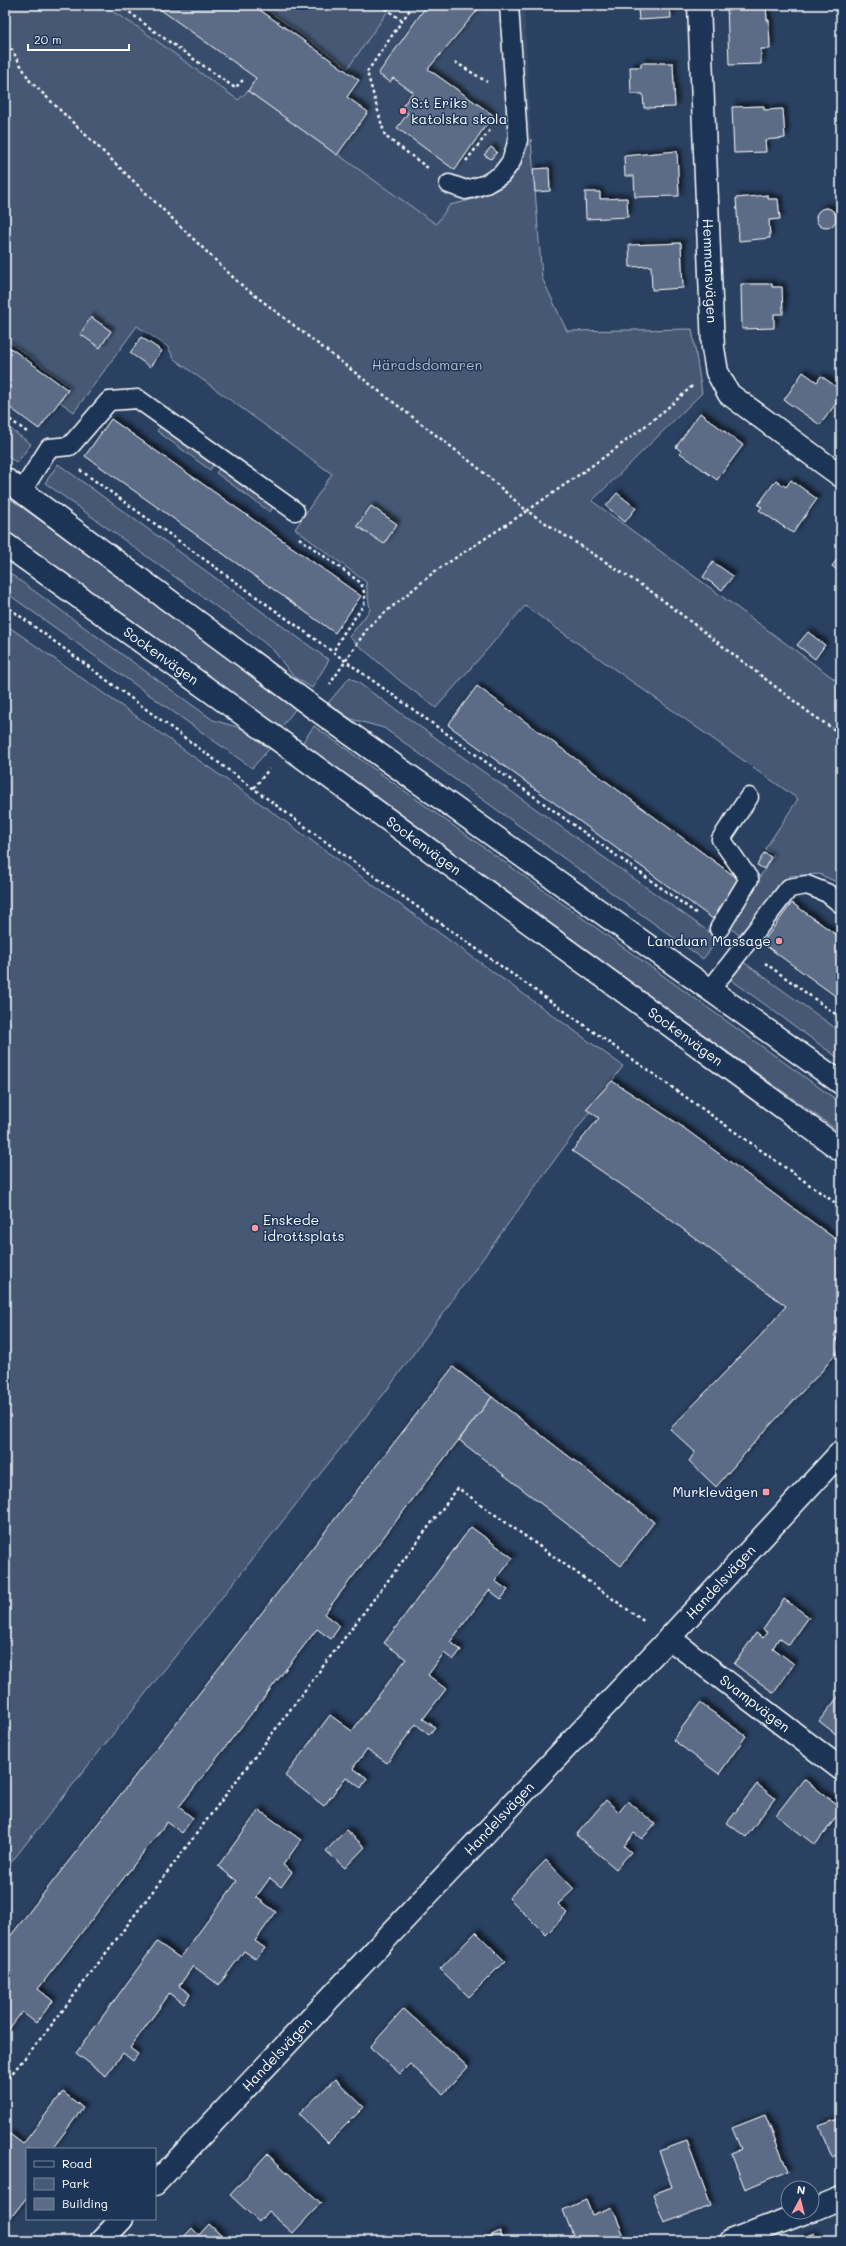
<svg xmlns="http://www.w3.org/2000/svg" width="846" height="2246" viewBox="0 0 846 2246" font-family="Mali,sans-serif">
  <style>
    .built { fill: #394e6c }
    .green { fill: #465975; stroke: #a2acba }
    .building { fill: #5b6c86; stroke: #fff; filter: url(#shadow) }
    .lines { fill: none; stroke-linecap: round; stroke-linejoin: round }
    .lane-casing { stroke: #fff; stroke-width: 21 }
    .street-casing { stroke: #fff; stroke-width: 25 }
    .secondary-casing { stroke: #fff; stroke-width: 25 }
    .path { stroke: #fff; stroke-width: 2.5; stroke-dasharray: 3 3; stroke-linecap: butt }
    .lane { stroke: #1d3557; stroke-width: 18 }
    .street { stroke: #1d3557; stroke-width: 22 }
    .secondary { stroke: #1d3557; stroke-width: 22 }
    .poi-dot { fill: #ff9aa2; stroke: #1d3557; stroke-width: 1.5 }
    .labels { text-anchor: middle; stroke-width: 3; stroke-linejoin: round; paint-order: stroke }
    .poi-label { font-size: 14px; fill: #fff; stroke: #1d3557; text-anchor: start }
    .street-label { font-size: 14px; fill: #fff; stroke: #1d3557 }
    .park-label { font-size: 14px; fill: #b5bdc8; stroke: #1d3557 }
  </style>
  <defs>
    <filter id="shadow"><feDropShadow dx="3.5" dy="-3.5" stdDeviation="2" flood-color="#0009"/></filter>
  </defs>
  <rect width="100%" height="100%" fill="#2a4161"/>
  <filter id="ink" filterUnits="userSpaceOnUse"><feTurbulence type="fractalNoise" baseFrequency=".025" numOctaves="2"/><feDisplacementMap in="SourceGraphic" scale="8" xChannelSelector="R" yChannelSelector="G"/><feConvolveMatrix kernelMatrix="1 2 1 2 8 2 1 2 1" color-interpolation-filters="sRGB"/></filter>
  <g filter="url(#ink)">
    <polygon class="built" points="103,5 524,5 531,139 520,164 506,184 473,200 450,205 437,224 248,91 238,100 139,28"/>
    <g class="green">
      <path d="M5,5H102L139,28L238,100L248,91L436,224L450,205C468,201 489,196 505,185C518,175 525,153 531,139L542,278L567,331L692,329L702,393L592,501L841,684V884L819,874L790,876L739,935L728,926L774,855L765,849L798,799L525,606L436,708L399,680L349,637L370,610L366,582L295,529L332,474L174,359L168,347L137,326L74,412L60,402L70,387L5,339Z"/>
      <polygon points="260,5 386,5 390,8 348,68"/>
      <polygon points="5,425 31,444 17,463 5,454"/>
      <polygon points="162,425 214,463 210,470 157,431"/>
      <polygon points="58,464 329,660 312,688 293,676 274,651 250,631 45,483"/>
      <polygon points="220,468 273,507 270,512 216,473"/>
      <polygon points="5,495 297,707 280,729 5,530"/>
      <polygon points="5,570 213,720 254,732 272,746 252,768 5,592"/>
      <polygon points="5,624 268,809 623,1066 387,1390 5,1870"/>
      <polygon points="350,677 719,939 703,959 384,728 351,719 328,703"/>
      <polygon points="314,726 841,1103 841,1133 300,746"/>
      <polygon points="742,961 841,1032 841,1060 730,979"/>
    </g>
    <g class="building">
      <polygon points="154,5 253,5 359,80 347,97 368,112 337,155 248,91 256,78"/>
      <polygon points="427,5 482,5 428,69 493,115 455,170 397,128 408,113 401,108 413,92 393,78 390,82 378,74"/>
      <polygon points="628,5 670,5 671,18 639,20 638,8 628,8"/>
      <polygon points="727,5 766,5 767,20 769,20 770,49 761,49 761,64 729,65"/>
      <polygon points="641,63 673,63 675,107 644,108 643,94 631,94 630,67 641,67"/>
      <polygon points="764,106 764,110 783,109 785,138 765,140 766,152 734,153 732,107"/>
      <polygon points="491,147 497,152 491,159 484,155"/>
      <polygon points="677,151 679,196 635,197 634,176 625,176 624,156"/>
      <polygon points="549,168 550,191 535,192 533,169"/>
      <polygon points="585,192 600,192 600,199 627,198 628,217 586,219"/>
      <polygon points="768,195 768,199 778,199 780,219 769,220 770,238 739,241 736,198"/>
      <circle cx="826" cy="218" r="10"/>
      <polygon points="681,243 683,288 652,290 651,266 630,267 629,245"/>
      <polygon points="741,284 772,284 772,287 782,287 783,314 774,314 774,328 742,329"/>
      <polygon points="91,317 111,331 100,348 80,334"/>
      <polygon points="141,337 162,351 150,367 130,353"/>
      <polygon points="5,344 68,390 39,429 5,404"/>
      <polygon points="803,372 817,382 821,376 841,390 837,396 840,398 820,425 784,400"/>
      <polygon points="700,413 743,445 717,480 680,453 681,451 676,447"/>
      <polygon points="111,419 361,596 335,633 85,456"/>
      <polygon points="776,480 786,487 791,480 817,499 793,533 759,510 762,507 758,505"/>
      <polygon points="617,493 636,508 625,522 606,506"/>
      <polygon points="371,506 397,524 384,544 357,526"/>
      <polygon points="841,554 841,573 832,566"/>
      <polygon points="713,562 733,576 722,590 703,577"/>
      <polygon points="808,632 825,645 815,659 797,645"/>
      <polygon points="477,686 741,881 713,919 448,725"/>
      <polygon points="764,853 771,857 764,869 757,865"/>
      <polygon points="792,903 841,938 841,1000 762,943"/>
      <polygon points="612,1081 677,1123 841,1243 841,1327 834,1335 841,1347 821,1372 760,1436 716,1487 689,1461 695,1452 670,1429 761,1335 786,1306 648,1203 572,1151 599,1118 586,1109"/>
      <polygon points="453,1367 492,1397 324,1614 340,1626 331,1639 317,1629 179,1807 193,1818 182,1833 167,1822 38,1989 53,2001 36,2023 22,2012 5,2034 5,1943"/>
      <polygon points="492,1397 654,1522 621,1566 459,1440"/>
      <polygon points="471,1527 513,1558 495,1581 508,1590 501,1599 489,1590 450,1642 461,1650 453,1660 444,1653 428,1675 446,1689 423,1719 435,1727 429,1735 416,1724 387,1763 367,1749 353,1768 367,1778 361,1788 346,1777 324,1806 285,1776 330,1715 352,1731 406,1659 384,1643"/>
      <polygon points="784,1599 809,1617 789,1645 779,1638 773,1648 794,1664 774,1693 734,1664 756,1633 763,1638 767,1632 763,1630"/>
      <polygon points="841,1693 841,1738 819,1721"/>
      <polygon points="700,1703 746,1736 719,1774 673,1740"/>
      <polygon points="804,1779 841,1808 841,1811 815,1845 776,1815"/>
      <polygon points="757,1784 775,1798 746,1837 727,1823"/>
      <polygon points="606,1800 619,1812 628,1801 655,1824 642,1839 634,1833 624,1846 631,1852 616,1869 576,1835"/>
      <polygon points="259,1810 301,1840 283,1865 292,1872 281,1887 270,1878 256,1897 276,1912 255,1941 265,1948 256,1959 244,1951 219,1985 193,1966 179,1986 190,1994 184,2004 170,1993 130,2048 138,2054 133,2061 123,2053 106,2076 76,2053 157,1942 180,1958 237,1881 218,1866"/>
      <polygon points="346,1830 365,1847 345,1868 326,1851"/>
      <polygon points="546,1860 574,1889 558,1904 567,1913 546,1935 509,1898"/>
      <polygon points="476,1932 505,1961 469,1997 440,1969"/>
      <polygon points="404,2009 468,2067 443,2094 410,2064 400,2074 370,2047"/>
      <polygon points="335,2079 364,2107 328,2143 299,2114"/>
      <polygon points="63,2092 83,2108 52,2149 27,2149 27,2197 5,2225 5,2140 10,2134 23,2144"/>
      <polygon points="765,2115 788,2171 745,2189 731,2153 741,2149 732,2128"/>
      <polygon points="841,2118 841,2153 832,2157 819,2126"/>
      <polygon points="687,2141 711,2206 664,2223 653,2194 672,2187 659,2151"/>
      <polygon points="267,2154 321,2203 293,2233 268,2211 259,2222 230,2195"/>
      <polygon points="586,2200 592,2215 612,2207 624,2236 611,2241 575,2241 563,2210"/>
      <polygon points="209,2224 227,2241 180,2241 192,2228 199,2235"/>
      <polygon points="500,2231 504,2241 479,2241"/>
      <polygon points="815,2233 818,2241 795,2241"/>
    </g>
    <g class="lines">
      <defs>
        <g id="lane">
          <polyline points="449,184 466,190 486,184 501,175 511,162 518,140 509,5"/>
          <polyline points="22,491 49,448 70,446 109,401 138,399 295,511"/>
          <polyline points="719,929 749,879 721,839 749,797"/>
          <polyline points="710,990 789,888 807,885 827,893 841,904"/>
        </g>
        <g id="street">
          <path id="s1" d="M699,5L713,348L717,372L729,394L841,476"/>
          <path id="s2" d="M669,1638L841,1769"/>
          <path id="s3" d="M155,2184L669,1638L841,1452"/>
          <polyline points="812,2210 841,2198"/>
          <polyline points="101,2241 122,2219"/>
          <polyline points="730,2241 806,2212"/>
        </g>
        <g id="secondary">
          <polyline points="5,479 314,708 841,1083"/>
          <path id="s4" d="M5,544L287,746L841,1150"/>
        </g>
      </defs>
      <use href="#lane" class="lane-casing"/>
      <use href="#street" class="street-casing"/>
      <use href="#secondary" class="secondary-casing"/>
      <g class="path">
        <polyline points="120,5 154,31 235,88 245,78"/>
        <polyline points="380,5 403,21"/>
        <polyline points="413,5 367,72 385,136 428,168"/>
        <polyline points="5,38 30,81 239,283 476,466 527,511 434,572 369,626 330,684"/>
        <polyline points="455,62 487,82"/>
        <polyline points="466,161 490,130"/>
        <path d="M692,386C642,433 584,471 527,511L652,592L811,714L841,734"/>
        <polyline points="5,416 27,432"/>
        <polyline points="80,470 696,913"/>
        <polyline points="299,538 361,583 365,595 364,605 343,634 333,652"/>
        <polyline points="5,605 330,845 841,1207"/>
        <polyline points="254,788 269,769"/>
        <polyline points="765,963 841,1018"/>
        <polyline points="5,2082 50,2027 458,1488 645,1622"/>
      </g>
      <use href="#lane" class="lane"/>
      <use href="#street" class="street"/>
      <use href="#secondary" class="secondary"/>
    </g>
  </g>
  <g class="poi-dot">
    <circle cx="403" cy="111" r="4"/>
    <circle cx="779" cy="941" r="4"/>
    <circle cx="255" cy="1228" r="4"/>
    <rect x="762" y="1488" width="8" height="8" rx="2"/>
  </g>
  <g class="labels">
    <g class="poi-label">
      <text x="411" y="108">S:t Eriks<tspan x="411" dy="16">katolska skola</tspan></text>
      <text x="771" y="946" text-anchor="end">Lamduan Massage</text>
      <text x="263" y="1225">Enskede<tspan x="263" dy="16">idrottsplats</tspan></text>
      <text x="758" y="1497" text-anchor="end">Murklevägen</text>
    </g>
    <g class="street-label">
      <text dy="5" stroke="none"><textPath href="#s1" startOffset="266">Hemmansvägen</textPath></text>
      <text dy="5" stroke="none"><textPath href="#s4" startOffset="192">Sockenvägen</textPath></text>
      <text dy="5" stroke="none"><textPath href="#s4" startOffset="516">Sockenvägen</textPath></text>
      <text dy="5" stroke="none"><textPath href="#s4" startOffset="840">Sockenvägen</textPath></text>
      <text dy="5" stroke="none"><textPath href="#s3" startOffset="826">Handelsvägen</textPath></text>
      <text dy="5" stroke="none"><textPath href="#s2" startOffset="108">Svampvägen</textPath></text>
      <text dy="5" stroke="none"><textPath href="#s3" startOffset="502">Handelsvägen</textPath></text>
      <text dy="5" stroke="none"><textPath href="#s3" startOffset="178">Handelsvägen</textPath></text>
    </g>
    <g class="park-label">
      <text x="427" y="370">Häradsdomaren</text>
    </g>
  </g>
  <rect width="846" height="2246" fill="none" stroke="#1d3557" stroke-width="20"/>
  <rect x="10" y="10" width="826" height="2226" fill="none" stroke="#fff" stroke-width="1.5" filter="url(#ink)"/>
  <rect x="26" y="2148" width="130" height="72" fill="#1d3557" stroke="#77869a"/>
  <rect x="34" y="2161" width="20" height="6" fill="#1d3557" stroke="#77869a"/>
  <text x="62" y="2168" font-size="12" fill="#ffffff">Road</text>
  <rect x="34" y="2178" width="20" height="12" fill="#465975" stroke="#77869a"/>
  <text x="62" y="2188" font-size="12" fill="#ffffff">Park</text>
  <rect x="34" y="2198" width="20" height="12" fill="#5b6c86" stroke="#77869a"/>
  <text x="62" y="2208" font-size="12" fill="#ffffff">Building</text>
  <g transform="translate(800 2200) rotate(7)"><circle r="19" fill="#1d3557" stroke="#77869a"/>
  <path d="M0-3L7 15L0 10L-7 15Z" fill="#ff9aa2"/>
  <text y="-6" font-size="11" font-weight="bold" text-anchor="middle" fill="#ffffff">N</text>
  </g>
  <path d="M28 44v6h101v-6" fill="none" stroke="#ffffff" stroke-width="2"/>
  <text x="34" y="44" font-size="12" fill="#ffffff" stroke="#1d3557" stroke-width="3" paint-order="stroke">20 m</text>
</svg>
